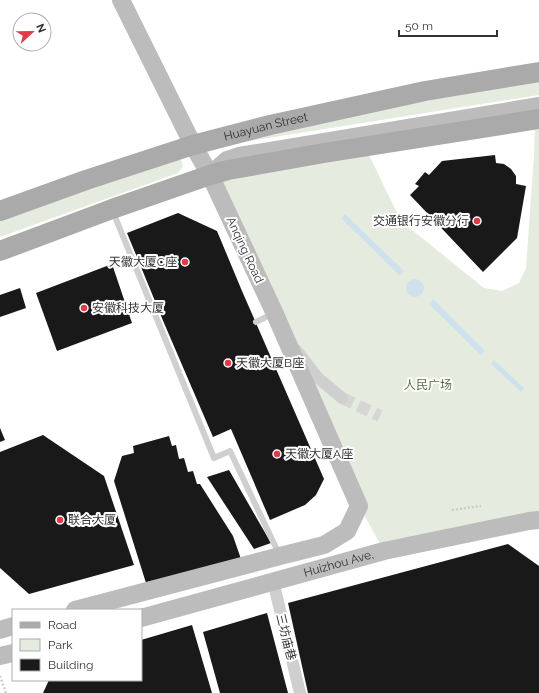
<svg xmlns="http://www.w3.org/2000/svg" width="539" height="693" viewBox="0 0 539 693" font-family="Raleway,'Noto Sans SC',sans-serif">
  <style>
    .green { fill: #e5ebde }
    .water { fill: #cee1ed }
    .building { fill: #191919 }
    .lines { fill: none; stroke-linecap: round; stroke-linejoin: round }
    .street-tunnel { stroke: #d6d6d6; stroke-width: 12; stroke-dasharray: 12 6; stroke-linecap: butt }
    .path { stroke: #ccc; stroke-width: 2.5; stroke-dasharray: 2 2; stroke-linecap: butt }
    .lane { stroke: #cfcfcf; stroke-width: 6 }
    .street { stroke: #cfcfcf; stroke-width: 12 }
    .secondary { stroke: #bcbcbc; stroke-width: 18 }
    .primary { stroke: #aaa; stroke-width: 20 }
    .poi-dot { fill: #e33a48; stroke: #fff; stroke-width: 1.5 }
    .labels { text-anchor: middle; stroke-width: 4; stroke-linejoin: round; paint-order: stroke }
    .street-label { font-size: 12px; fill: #323232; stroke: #fff }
    .poi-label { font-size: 12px; fill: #323232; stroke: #fff; text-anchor: start }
    .park-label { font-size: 12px; fill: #566e3f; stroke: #fff }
  </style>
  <rect width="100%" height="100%" fill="#fff"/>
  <g class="green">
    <polygon points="539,79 539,95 243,142 236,141 237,130"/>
    <polygon points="539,119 539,520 384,551 359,506 210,175 365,147 401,221 484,288 502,291 519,283 526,268 534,155 535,120"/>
    <polygon points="173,156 181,160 183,166 178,173 0,237 0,217"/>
  </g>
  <g class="water">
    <polygon points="345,214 404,271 400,276 341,218"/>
    <circle cx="415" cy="288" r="9"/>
    <polygon points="433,299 485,351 481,355 429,304"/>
    <polygon points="494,360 524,388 521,392 491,364"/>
  </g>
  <g class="building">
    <polygon points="495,155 496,163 504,164 511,169 516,176 516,184 526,186 517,238 483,272 410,195 419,186 415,184 425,172 429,175 442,161"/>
    <polygon points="178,213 217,231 242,291 324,479 316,495 305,505 270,520 231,429 213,437 164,323 127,233"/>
    <polygon points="112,264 132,323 57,351 36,293"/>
    <polygon points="20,288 26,308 0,317 0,295"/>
    <polygon points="0,428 5,440 0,442"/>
    <polygon points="43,435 104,476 134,565 29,594 0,568 0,452"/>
    <polygon points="169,436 172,446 176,445 179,459 184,458 188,472 193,471 197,484 200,484 233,536 241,559 146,583 114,481 122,456 134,453 133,446"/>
    <polygon points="229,470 271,543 254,549 207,477"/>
    <polygon points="508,544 539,566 539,693 308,693 288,603"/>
    <polygon points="267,613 288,693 220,693 203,632"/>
    <polygon points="192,625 212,693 43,693 49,680 141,680 141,640"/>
  </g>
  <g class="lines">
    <polyline class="street-tunnel" points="342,398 380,416"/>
    <g class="path">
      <polyline points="452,510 481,506"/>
      <polyline points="0,676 6,693"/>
    </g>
    <g class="lane">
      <polyline points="113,212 214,458 230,451 279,554"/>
      <polyline points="256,322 272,314"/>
    </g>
    <g class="street">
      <polyline points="296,350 317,377 342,398"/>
      <polyline points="273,581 300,693"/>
    </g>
    <g class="secondary">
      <polyline points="210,175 227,160 239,156 539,106"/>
      <polyline points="75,610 280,556 324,545 347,531 359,506 275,314 210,175 193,145 121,0"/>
      <path id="s1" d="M141,618L384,551L529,521L539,520"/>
      <polyline points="0,630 13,626"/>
      <polyline points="0,656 13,653"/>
    </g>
    <g class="primary">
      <path id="s2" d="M0,211L86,180L193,145L270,125L425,91L539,72"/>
      <polyline points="0,251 112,209 210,175 228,170 324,153 539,119"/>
    </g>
  </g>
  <g class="poi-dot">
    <circle cx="477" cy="221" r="4"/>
    <circle cx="185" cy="262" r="4"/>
    <circle cx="84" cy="308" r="4"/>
    <circle cx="228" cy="363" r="4"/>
    <circle cx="277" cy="454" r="4"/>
    <circle cx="60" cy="520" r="4"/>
  </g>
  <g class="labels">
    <g class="street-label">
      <text dy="4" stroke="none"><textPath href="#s2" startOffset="279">Huayuan Street</textPath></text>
      <text transform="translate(245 250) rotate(65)" y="4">Anqing Road</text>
      <text dy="4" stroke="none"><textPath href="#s1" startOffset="205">Huizhou Ave,</textPath></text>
      <text transform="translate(286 637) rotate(76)" y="4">三坊庙巷</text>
    </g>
    <g class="poi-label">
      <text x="469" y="225" text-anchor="end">交通银行安徽分行</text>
      <text x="177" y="266" text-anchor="end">天徽大厦C座</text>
      <text x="92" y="312">安徽科技大厦</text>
      <text x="236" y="367">天徽大厦B座</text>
      <text x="285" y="458">天徽大厦A座</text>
      <text x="68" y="524">联合大厦</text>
    </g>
    <g class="park-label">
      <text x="428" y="389">人民广场</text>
    </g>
  </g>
  <rect x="12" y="609" width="130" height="72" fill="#ffffff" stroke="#adadad"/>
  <rect x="20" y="622" width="20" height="6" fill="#aaaaaa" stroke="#adadad"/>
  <text x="48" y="629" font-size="12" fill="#323232">Road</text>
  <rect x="20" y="639" width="20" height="12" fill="#e5ebde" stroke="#adadad"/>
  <text x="48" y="649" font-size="12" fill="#323232">Park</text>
  <rect x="20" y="659" width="20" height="12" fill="#191919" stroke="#adadad"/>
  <text x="48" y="669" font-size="12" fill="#323232">Building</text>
  <g transform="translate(32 32) rotate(68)"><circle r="19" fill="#ffffff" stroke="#adadad"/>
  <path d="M0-3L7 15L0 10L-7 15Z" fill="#e33a48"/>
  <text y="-6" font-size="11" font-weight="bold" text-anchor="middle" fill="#323232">N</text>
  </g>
  <path d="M399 30v6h98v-6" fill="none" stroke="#323232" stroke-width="2"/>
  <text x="405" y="30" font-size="12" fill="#323232" stroke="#ffffff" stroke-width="3" paint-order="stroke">50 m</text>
</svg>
